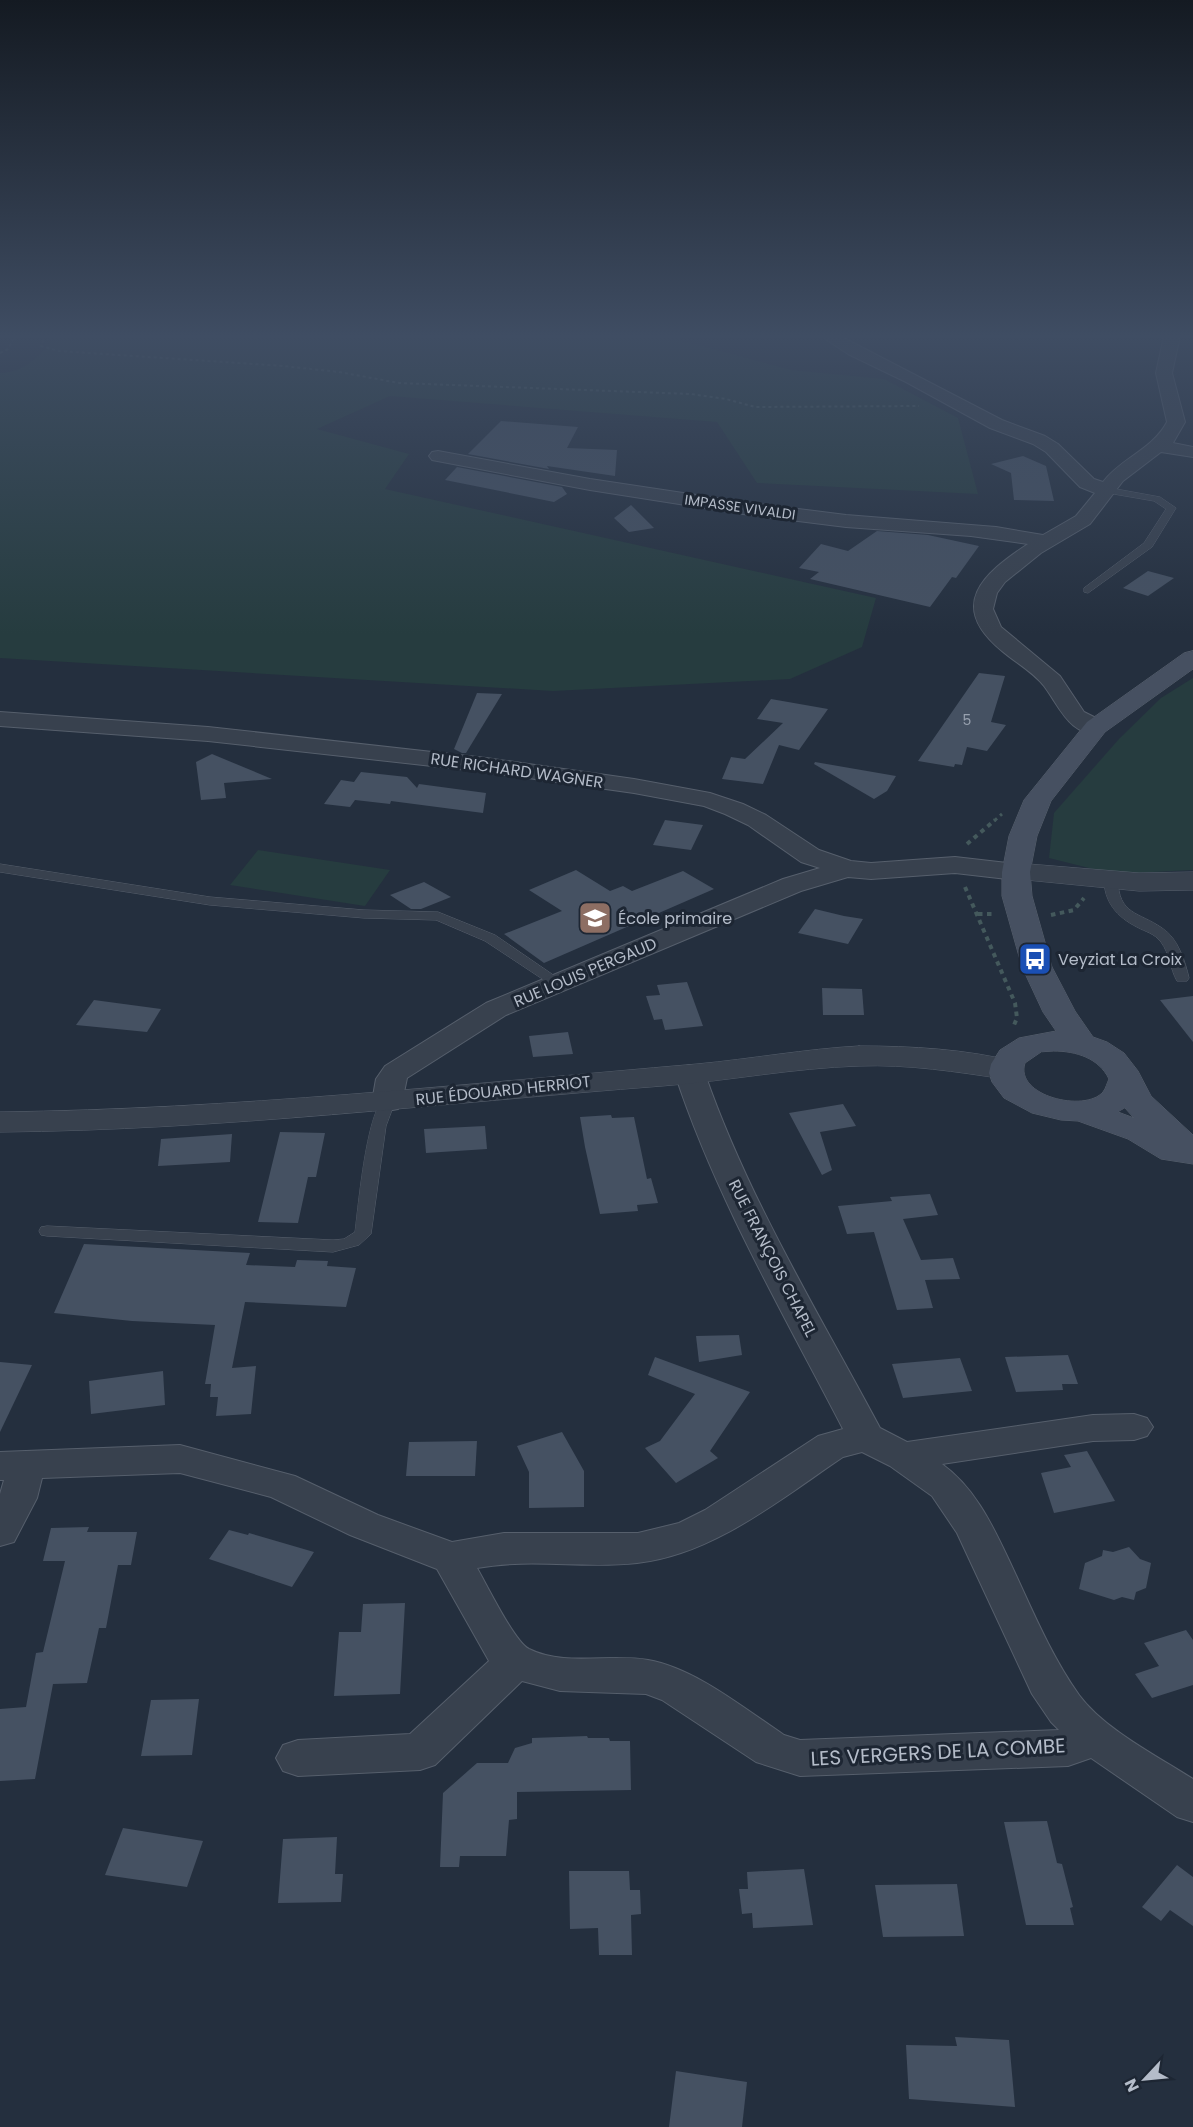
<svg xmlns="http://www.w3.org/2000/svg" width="1193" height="2127" viewBox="0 0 1193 2127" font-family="Poppins,sans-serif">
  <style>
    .green { fill: #263c3f }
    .building { fill: #455162 }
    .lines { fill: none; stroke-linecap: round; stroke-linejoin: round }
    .service-casing { stroke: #565f6c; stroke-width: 1 }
    .minor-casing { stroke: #565f6c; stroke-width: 2 }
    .tertiary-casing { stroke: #565f6c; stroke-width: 1 }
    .secondary-casing { stroke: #565f6c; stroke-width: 1 }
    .path-far2 { stroke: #44595c; stroke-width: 2; stroke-dasharray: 3 3; stroke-linecap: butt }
    .path-far1 { stroke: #44595c; stroke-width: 3; stroke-dasharray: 4 4; stroke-linecap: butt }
    .path { stroke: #44595c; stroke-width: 4; stroke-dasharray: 4.5 4.5; stroke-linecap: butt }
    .service { fill: #38414e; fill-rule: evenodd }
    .minor { fill: #38414e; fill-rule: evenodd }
    .tertiary { fill: #38414e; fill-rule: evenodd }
    .secondary { fill: #465061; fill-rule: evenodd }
    .labels { text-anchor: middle; stroke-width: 6; stroke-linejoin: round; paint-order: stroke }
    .far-street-label { font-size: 14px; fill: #b4bcc9; stroke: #1d2633 }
    .number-label { font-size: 14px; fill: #98a1af }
    .street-label { font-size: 16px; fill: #b4bcc9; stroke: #1d2633 }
    .poi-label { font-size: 16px; fill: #b4bcc9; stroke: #1d2633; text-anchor: start }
    .near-street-label { font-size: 20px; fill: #b4bcc9; stroke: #1d2633 }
  </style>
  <rect width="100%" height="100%" fill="#242f3e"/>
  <g class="green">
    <path d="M45,336H678L679,340L791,370L884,379L958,418L978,494L757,483L717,422L390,396L317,429L409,454L385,489L876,598L862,647L790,679L553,691L0,658V373C24,372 36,359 51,343Z"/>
    <polygon points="1193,678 1193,870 1113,874 1049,858 1054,813 1119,739 1161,698"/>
    <polygon points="258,850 390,870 365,906 230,885"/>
  </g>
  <g class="building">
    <polygon points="501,421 578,427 567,448 617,450 615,476 547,466 549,469 468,454"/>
    <polygon points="1023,456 1046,466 1054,501 1014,500 1011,473 991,464"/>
    <polygon points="457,467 562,487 567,494 554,502 445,480"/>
    <polygon points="631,505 654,528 629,532 614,518"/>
    <polygon points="877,531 928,535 979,546 956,578 952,577 930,607 810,579 819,572 799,568 821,544 848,551"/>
    <polygon points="1148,571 1174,578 1148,596 1123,588"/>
    <polygon points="979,673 1005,676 991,722 1006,725 987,751 967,747 962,765 955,764 954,767 918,761"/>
    <polygon points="477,693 502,694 466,753 462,753 454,749"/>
    <polygon points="771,699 828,709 799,750 779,745 763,784 722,779 731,757 745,759 783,723 757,719"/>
    <polygon points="212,754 272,779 224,783 226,798 201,800 196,762"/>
    <polygon points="815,762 896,776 887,791 874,799 814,764"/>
    <polygon points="361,772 407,777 417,788 419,784 486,793 483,813 391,801 390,804 355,800 350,807 324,804 341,780 354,782"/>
    <polygon points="665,820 703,825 691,850 653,845"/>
    <polygon points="576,870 610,891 623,886 632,891 683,871 714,889 544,963 504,934 562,911 529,890"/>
    <polygon points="424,882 451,897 421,909 411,909 390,895"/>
    <polygon points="815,909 844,916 863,919 848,944 798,933"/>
    <polygon points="687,982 703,1026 665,1030 662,1019 654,1020 646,996 660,995 657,985"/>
    <polygon points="822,988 862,989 864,1015 823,1015"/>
    <polygon points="1193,996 1193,1042 1160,1000"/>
    <polygon points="94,1000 161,1009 147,1032 76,1025"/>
    <polygon points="568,1032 573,1054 533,1057 529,1036"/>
    <polygon points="843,1104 856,1126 820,1132 832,1170 822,1175 789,1113"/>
    <polygon points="611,1115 612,1118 634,1117 647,1179 651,1178 658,1203 637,1205 638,1211 600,1214 585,1147 580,1117"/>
    <polygon points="485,1126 487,1149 426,1153 424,1129"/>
    <polygon points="280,1132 325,1133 316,1177 308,1177 298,1223 258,1222"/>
    <polygon points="232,1134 230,1162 158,1166 161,1139"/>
    <polygon points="930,1194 938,1215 903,1219 921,1260 953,1258 960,1279 925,1280 933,1308 897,1310 874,1232 847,1234 838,1206 892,1201 890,1197"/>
    <polygon points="84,1244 250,1253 246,1265 295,1267 297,1260 328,1261 327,1266 356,1268 346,1307 245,1302 232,1368 256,1366 251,1414 216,1416 218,1397 210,1397 211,1384 205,1384 215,1325 132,1321 54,1313"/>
    <polygon points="739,1335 742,1355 699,1362 696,1336"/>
    <polygon points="1068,1355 1078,1384 1062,1384 1063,1390 1016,1392 1005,1357"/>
    <polygon points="655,1357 750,1392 710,1451 718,1458 676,1483 645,1448 660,1441 695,1394 648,1375"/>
    <polygon points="960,1358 972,1391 903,1398 892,1364"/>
    <polygon points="0,1362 32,1365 0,1432"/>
    <polygon points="163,1371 165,1405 91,1414 89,1381"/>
    <polygon points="562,1432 584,1471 584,1507 529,1508 529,1472 517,1446"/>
    <polygon points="477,1441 475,1476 406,1476 409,1442"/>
    <polygon points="1087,1451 1115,1501 1054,1513 1041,1473 1071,1467 1064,1455"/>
    <polygon points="89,1527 87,1532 137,1532 131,1565 118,1565 106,1628 99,1628 87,1683 53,1684 35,1779 0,1781 0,1709 26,1707 36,1653 43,1652 65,1561 43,1561 51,1528"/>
    <polygon points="229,1530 248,1535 249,1533 314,1552 292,1587 209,1559"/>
    <polygon points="1129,1547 1140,1559 1151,1563 1146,1588 1136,1592 1134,1600 1122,1597 1114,1600 1079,1589 1085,1563 1102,1556 1103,1550 1113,1552"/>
    <polygon points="405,1603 400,1694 334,1696 339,1632 361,1632 363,1604"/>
    <polygon points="1186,1630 1193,1640 1193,1685 1152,1698 1135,1674 1159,1666 1144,1643"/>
    <polygon points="199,1699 192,1755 141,1756 151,1700"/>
    <polygon points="587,1736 588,1738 609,1738 610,1741 630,1741 631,1790 517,1792 517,1819 509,1820 506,1856 460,1856 459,1867 440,1867 443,1793 477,1763 508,1763 515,1748 532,1743 532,1738"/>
    <polygon points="1047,1821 1057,1863 1062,1864 1073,1907 1070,1908 1074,1925 1026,1925 1004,1822"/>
    <polygon points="123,1828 203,1841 187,1887 105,1875"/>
    <polygon points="337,1837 335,1874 343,1874 341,1902 278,1903 283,1839"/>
    <polygon points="1177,1865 1193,1877 1193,1926 1170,1910 1161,1921 1142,1907"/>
    <polygon points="804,1869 813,1925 753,1928 752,1913 742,1914 739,1889 748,1889 747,1872"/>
    <polygon points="569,1871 629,1871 630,1890 640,1890 641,1914 631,1915 632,1955 599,1955 598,1928 570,1929"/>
    <polygon points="957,1884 964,1936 883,1937 875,1885"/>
    <polygon points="955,2037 1009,2040 1015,2107 909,2099 906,2045 957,2046"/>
    <polygon points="676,2071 747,2082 742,2127 669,2127"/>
  </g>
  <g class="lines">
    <defs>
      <g id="service">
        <polygon points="1105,487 1160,497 1176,508 1152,547 1088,593 1084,592 1084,588 1144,543 1166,509 1154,501 1102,492 1102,488"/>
        <polygon points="0,864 210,897 364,910 438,912 495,935 565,983 563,986 553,986 485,941 436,920 364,918 210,905 0,872"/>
        <path d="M1111,875L1118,879C1118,915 1139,912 1162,928C1178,938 1185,961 1189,978L1187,981H1177C1170,969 1170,954 1161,942C1154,933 1146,932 1137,927C1117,917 1104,902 1104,879Z"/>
        <path d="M387,1097L395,1102L386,1126L371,1234L359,1245L333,1252L47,1236L41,1235L39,1231L41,1227L47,1226L333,1240L344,1239L355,1232C358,1210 367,1102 387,1097Z"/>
      </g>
      <g id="minor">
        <path d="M821,336H840L1002,420L1045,436L1058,444L1094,479L1103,482C1121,458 1152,450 1167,422L1156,373L1164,336H1180L1172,373L1185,422L1173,443L1193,447V457L1161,452L1123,481L1090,524L1041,553L1005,582L997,593L993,609L1001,627L1060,676L1084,712L1104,722L1108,727L1104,732C1071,740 1060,707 1044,686C1033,672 1016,663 1002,651C947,606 982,574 1028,544L971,536L846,527L743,514L590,490L432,460L429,456L432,452L438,451L590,479L743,502L846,515L996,527L1043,535L1076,516L1095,493L1080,487L1046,452L1033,444L990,428L906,382L848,354Z"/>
        <polygon points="0,712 208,727 486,758 634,779 710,793 743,804 766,815 819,850 851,861 871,863 955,857 1016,864 1025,866 1029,872 1025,878 1016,880 955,873 871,879 848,877 801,891 506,1015 407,1078 402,1102 398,1109 387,1111 376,1109 372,1102 376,1079 385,1066 486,1003 783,879 820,868 801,862 748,825 725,814 704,806 634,793 486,772 208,741 0,726"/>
        <path d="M690,1065L701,1068L705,1074C748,1198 818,1312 880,1428L907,1442L1093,1415L1134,1414L1147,1418L1153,1427L1147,1436L1134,1440L1093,1441L942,1464C973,1486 991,1522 1007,1556C1029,1602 1049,1653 1079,1695C1104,1729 1157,1756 1193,1779V1822L1177,1817L1091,1758L1068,1766L800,1776L756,1762L662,1700L646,1694L560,1691L522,1681L435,1765L420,1770L298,1776L283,1771L276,1758L283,1745L298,1740L410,1734L489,1661L437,1569L350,1535L271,1497L180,1473L42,1478L37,1498L14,1542L0,1546V1494L4,1480H0V1452L180,1445L295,1476L378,1515L452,1542L504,1533H638L679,1523L705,1510L818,1436L843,1429C783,1313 716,1198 675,1074L679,1068ZM862,1452L890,1466L932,1496L957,1533L1032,1694L1051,1722L1059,1730L800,1740L784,1735C745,1709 695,1668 648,1660C610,1653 565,1667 529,1649C514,1641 487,1585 477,1568C531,1558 584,1569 637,1563C713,1555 782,1498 843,1457Z"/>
      </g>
      <g id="tertiary">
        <polygon points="1016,863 1139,873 1193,872 1193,890 1139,891 1006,878 1002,872 1006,866"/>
        <path d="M859,1046C911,1046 966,1049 1017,1062L1022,1069L1017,1076L1005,1079C957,1072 908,1064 859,1066C793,1068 728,1081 662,1086C441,1103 222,1130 0,1132V1112C233,1109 465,1084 697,1064C751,1059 805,1049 859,1046Z"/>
      </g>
      <path id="secondary" d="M1193,651V669L1105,732L1051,801L1037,836L1030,872L1032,896L1052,967L1075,1011L1093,1037L1107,1042L1124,1053L1138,1071L1151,1096L1193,1135V1164L1161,1159L1128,1139L1078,1121L1061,1120L1032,1113L1004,1098L992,1082L989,1073L991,1064L1000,1050L1019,1038L1056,1031L1043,1012L1022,967L1002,896V872L1009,836L1024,800L1087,722L1184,653ZM1054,1051C1076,1051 1099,1058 1109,1079C1107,1083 1106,1088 1103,1092C1085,1113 1014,1096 1025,1063L1041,1052ZM1125,1108L1134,1118L1118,1112Z"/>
    </defs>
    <use href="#service" class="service-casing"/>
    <use href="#minor" class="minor-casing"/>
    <use href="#tertiary" class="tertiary-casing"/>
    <use href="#secondary" class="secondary-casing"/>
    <g class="path-far2">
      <polyline points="38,336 43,341 41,346 59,351 283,366 339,372 399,383 691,394 726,399 755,407 919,406"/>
      <polyline points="0,353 8,349 15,336"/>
    </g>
    <polyline class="path-far1" points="994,821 1002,814"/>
    <g class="path">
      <polyline points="967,844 995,820"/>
      <polyline points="965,887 1015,1003 1017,1018 1014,1025"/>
      <polyline points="978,914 995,914"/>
      <polyline points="1051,915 1074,910 1084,898"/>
    </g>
    <use href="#service" class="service"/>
    <use href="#minor" class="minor"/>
    <use href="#tertiary" class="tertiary"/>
    <use href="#secondary" class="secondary"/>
  </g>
  <linearGradient id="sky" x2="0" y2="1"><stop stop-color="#141a22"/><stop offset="0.53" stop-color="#3f4d63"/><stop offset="1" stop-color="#3f4d63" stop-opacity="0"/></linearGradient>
  <rect width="1193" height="634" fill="url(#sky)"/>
  <defs>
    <symbol id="school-square" viewBox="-11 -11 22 22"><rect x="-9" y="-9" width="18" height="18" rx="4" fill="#8d6e63" stroke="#1d2633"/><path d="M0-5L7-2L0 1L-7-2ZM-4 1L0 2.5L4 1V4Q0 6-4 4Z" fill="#fff"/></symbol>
    <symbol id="bus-square" viewBox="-11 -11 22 22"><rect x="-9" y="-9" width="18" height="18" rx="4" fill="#1a4fb4" stroke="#1d2633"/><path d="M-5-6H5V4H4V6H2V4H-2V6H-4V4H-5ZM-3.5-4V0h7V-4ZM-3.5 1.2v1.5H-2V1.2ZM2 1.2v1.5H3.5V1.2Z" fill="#fff"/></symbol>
  </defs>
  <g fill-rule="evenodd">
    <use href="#school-square" x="576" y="899" width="38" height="38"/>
    <use href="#bus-square" x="1016" y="940" width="38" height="38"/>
  </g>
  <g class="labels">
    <g class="far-street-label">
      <text transform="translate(740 507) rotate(8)" y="5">IMPASSE VIVALDI</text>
    </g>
    <g class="number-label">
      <text x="967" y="725">5</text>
    </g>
    <g class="street-label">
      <text transform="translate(517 770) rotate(8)" y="6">RUE RICHARD WAGNER</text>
      <text transform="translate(585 972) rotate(-23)" y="6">RUE LOUIS PERGAUD</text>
      <text transform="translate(503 1090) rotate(-6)" y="6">RUE ÉDOUARD HERRIOT</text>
      <text transform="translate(773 1258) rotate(63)" y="6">RUE FRANÇOIS CHAPEL</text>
    </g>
    <g class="poi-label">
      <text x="618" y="924">École primaire</text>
      <text x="1058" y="965">Veyziat La Croix</text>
    </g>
    <g class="near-street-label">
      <text transform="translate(938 1752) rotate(-3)" y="7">LES VERGERS DE LA COMBE</text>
    </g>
  </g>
  <g transform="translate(1145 2079) rotate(244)" stroke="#1d2633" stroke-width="4.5" paint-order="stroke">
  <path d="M0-4.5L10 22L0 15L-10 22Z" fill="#b4bcc9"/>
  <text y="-9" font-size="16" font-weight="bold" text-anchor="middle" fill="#b4bcc9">N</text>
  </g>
</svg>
